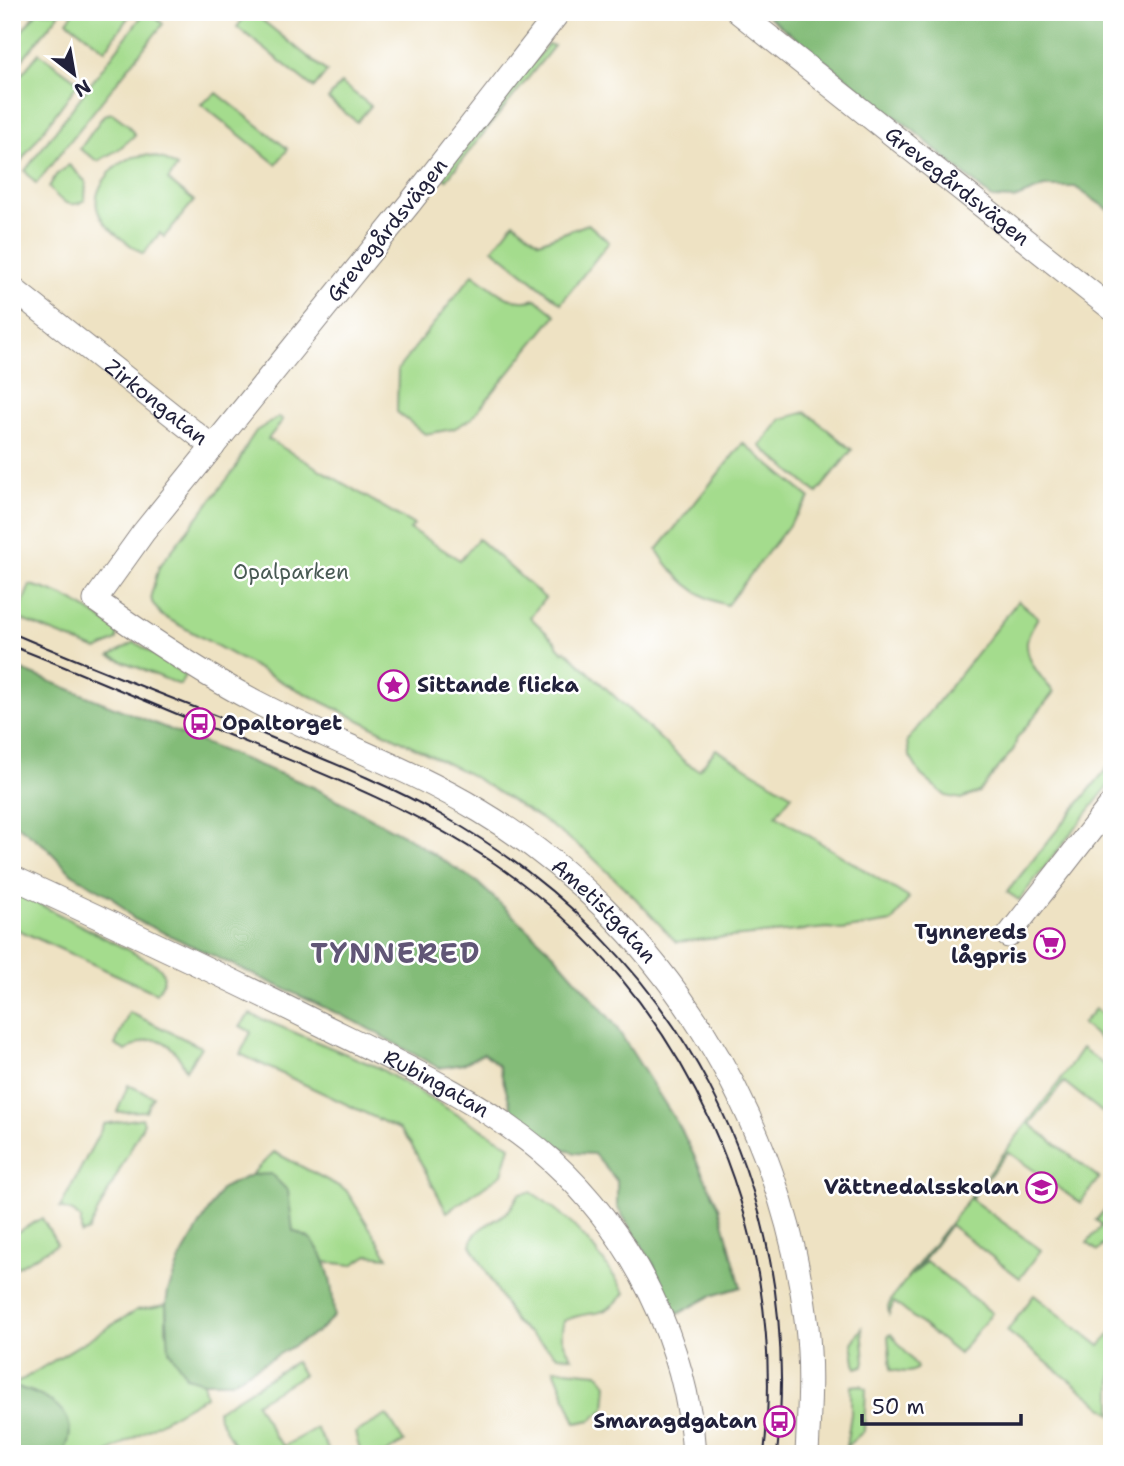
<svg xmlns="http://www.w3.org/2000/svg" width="1124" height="1466" viewBox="0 0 1124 1466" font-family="'Shantell Sans',sans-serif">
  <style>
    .green { fill: #a4dc8d; stroke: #637f64; stroke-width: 2 }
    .forest { fill: #83bc78; stroke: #526f5a; stroke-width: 2 }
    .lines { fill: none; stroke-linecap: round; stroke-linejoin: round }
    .minor-casing { stroke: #88827f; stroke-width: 25 }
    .minor { stroke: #fff; stroke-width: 23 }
    .tram { stroke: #22223b; stroke-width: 2 }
    .labels { text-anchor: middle; stroke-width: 5; stroke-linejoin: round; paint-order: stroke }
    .street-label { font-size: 21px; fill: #22223b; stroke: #fff }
    .park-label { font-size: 21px; fill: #495a54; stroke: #fff }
    .poi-label { font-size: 21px; font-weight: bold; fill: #22223b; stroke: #fff; text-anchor: end }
    .district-label { font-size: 28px; font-weight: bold; letter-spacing: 2px; fill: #615676; stroke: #fff }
  </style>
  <rect width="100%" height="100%" fill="#fff"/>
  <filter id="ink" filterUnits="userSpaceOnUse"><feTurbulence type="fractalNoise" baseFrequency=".0143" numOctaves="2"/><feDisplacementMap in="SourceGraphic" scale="14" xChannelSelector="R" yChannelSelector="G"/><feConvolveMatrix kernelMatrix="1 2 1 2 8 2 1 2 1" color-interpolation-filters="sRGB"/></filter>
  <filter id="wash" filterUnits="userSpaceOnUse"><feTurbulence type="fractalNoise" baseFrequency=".00686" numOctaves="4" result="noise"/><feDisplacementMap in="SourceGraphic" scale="28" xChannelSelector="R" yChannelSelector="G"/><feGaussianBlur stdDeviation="1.57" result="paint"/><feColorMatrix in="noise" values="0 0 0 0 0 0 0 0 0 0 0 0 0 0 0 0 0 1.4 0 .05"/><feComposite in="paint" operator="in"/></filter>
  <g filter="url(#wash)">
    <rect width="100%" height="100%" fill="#eee2c3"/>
    <g class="green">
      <polygon points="37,12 61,12 12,72 12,43"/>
      <polygon points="74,12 132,12 105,50 67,21"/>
      <polygon points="145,12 149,12 163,24 36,184 25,171"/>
      <polygon points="248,12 252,12 327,72 314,88 237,27"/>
      <polygon points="548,44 554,46 446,180 442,176"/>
      <polygon points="39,53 79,82 18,165 12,160 12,86"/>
      <polygon points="341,83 371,106 357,122 328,99"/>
      <polygon points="217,93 288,149 276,164 201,104"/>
      <polygon points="112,113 127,124 135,135 119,149 98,161 80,149 104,115"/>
      <path d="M147,155L163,159L177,167L168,180L194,201L164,237L160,233L143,254C128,243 105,230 98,211C91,190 112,165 131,158C136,156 142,156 147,155Z"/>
      <path d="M69,165L86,182L85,200C69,211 58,199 49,187L56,175Z"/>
      <polygon points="514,222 539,242 588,224 609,242 561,303 493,249"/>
      <path d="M473,274C493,288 510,308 536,299L556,315L471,419L453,429L425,434L397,412L398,369Z"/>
      <polygon points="806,412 852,450 817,493 760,446 781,419"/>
      <polygon points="279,417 283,420 268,439 414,525 410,529 460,560 478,539 545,598 530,617 557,643 557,646 563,652 565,650 686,763 699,770 716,749 792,795 776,815 909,898 892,922 841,930 828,928 676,942 635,898 587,852 544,821 469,774 284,683 161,615 152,602 151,595 159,567 235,469 248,443 256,431"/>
      <path d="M743,443L810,498L727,605C699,599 672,575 657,550Z"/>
      <path d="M30,585C66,593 87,609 117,630V640L97,650L17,618Z"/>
      <path d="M1018,601L1038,617C1035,623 1030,630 1028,637C1022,657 1042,679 1054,692L1017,738L1014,749L979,792L961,799L946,796L921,775L909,755L907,741Z"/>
      <polygon points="135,642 185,675 180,685 110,656"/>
      <polygon points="1112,762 1112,781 1019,900 1007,892"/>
      <path d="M12,890L157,965C168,974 164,984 156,993L12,927Z"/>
      <polygon points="1095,1009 1112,1022 1112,1049 1082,1024"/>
      <path d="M129,1012L201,1047L186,1070C171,1039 155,1030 126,1051L115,1045Z"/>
      <polygon points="250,1014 377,1067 510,1146 502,1174 447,1212 411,1144 399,1129 240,1054 251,1032 240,1026"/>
      <polygon points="1082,1048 1112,1071 1112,1120 1064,1082 1030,1124 1099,1178 1080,1203 1008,1152 971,1199 1041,1250 1020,1278 950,1225 912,1276 926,1261 992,1313 959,1354 894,1302 889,1314 888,1307 892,1298 1059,1082"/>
      <polygon points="128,1085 153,1096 146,1111 117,1112"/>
      <polygon points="142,1118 144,1123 88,1231 81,1234 81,1219 73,1212 60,1208 104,1124"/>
      <polygon points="274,1152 346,1190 388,1257 368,1255 352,1265 325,1262 311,1239 293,1231 290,1215 251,1175"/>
      <path d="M531,1192C573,1218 599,1252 625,1293C599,1323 594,1307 564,1321C559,1336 563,1344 572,1357L558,1356L515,1322L471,1245C475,1224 497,1223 509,1210C513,1206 516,1199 519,1194Z"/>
      <polygon points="1109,1205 1112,1207 1112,1234 1098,1251 1087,1243 1102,1225 1096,1220"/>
      <polygon points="42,1218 57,1244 12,1270 12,1235"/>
      <polygon points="1034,1295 1100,1346 1112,1331 1112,1414 1007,1331"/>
      <polygon points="166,1305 166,1330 186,1377 203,1382 206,1396 105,1454 63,1454 64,1452 34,1392 12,1386 137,1310"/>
      <polygon points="862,1328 865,1362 863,1366 856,1368 852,1343"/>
      <path d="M891,1334L915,1364L917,1368C910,1375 900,1371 891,1370L888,1336Z"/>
      <polygon points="295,1362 303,1375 256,1403 275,1437 284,1446 316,1428 331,1454 239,1454 219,1418 218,1410"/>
      <polygon points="554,1369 598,1373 607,1384 605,1409 591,1420 576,1423"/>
      <polygon points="861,1385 866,1389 864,1431 846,1447 851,1414 851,1386"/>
      <polygon points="387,1415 404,1442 384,1454 361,1454 355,1433"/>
    </g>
    <g class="forest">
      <polygon points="763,12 1112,12 1112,212 1075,187 1044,187 1014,199 992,198 914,131"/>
      <polygon points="12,666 313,787 407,837 477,882 554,954 613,1022 681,1129 719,1207 741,1287 711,1296 676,1315 654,1265 617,1207 617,1181 594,1154 575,1153 549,1143 513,1114 499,1066 484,1053 463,1064 439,1068 358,1023 134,919 112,897 72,874 45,846 12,821"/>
      <path d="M271,1174L288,1191L293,1231C299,1234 308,1236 312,1241C330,1261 333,1290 334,1316L319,1331L231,1382H203L187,1377L169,1350L166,1305L168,1291L181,1257L222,1188L251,1175Z"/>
      <path d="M12,1386C46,1395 86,1412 63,1454H12Z"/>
    </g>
  </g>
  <g filter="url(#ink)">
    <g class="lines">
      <defs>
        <g id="minor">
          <path id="s1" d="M559,12L410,203L143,533L95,600C147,637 201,673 258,703C331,741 409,768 480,811C662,920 783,1117 807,1327C812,1370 809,1411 807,1454"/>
          <path id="s2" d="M738,12L1112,309"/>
          <path id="s3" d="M12,288L213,447"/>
          <path id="s4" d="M12,877C113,924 215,971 314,1021C391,1059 487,1102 551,1160C633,1235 687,1343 694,1454"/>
          <polyline points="1008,936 1112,803"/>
        </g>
      </defs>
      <use href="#minor" class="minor-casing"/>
      <use href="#minor" class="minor"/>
      <g class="tram">
        <path d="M12,633C96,669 181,702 265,735C326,760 388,784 445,817C677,949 806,1187 777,1454"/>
        <path d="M12,646C82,673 151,704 221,732C314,770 410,806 494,863C685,993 790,1225 764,1454"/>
      </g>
    </g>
  </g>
  <defs>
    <symbol id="sight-ring" viewBox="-11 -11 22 22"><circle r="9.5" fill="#fff" stroke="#b5179e" stroke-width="1.5"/><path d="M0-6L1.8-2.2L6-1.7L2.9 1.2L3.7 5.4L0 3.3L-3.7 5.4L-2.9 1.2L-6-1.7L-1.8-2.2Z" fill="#b5179e"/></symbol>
    <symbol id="bus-ring" viewBox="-11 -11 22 22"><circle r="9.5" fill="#fff" stroke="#b5179e" stroke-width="1.5"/><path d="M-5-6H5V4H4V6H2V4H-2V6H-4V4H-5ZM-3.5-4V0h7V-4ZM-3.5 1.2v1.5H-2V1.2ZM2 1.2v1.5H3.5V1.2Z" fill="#b5179e"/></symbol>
    <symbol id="supermarket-ring" viewBox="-11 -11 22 22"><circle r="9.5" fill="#fff" stroke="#b5179e" stroke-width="1.5"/><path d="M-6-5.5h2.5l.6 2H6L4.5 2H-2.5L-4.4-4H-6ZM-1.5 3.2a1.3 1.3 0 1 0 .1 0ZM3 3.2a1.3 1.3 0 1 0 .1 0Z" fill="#b5179e"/></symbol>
    <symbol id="school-ring" viewBox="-11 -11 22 22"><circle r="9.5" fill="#fff" stroke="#b5179e" stroke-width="1.5"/><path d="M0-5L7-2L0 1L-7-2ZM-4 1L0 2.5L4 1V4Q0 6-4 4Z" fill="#b5179e"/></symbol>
  </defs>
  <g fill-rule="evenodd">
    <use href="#sight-ring" x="376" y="668" width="35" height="35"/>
    <use href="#bus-ring" x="182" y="706" width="35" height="35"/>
    <use href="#supermarket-ring" x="1032" y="926" width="35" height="35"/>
    <use href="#school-ring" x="1024" y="1170" width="35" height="35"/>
    <use href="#bus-ring" x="762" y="1404" width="35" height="35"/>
  </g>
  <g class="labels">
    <g class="street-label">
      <text dy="7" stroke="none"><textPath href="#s2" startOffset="280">Grevegårdsvägen</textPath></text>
      <text transform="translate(387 230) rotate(-51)" y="7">Grevegårdsvägen</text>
      <text dy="7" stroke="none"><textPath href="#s3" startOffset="184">Zirkongatan</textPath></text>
      <text dy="7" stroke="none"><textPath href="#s1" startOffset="1349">Ametistgatan</textPath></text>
      <text dy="7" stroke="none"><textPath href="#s4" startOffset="472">Rubingatan</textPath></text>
    </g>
    <g class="park-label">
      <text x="291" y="579">Opalparken</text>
    </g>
    <g class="poi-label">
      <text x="417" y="692" text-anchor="start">Sittande flicka</text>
      <text x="222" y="730" text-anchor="start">Opaltorget</text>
      <text x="1027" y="939">Tynnereds<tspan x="1027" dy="24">lågpris</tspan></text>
      <text x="1019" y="1194">Vättnedalsskolan</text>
      <text x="757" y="1428">Smaragdgatan</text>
    </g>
    <g class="district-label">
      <text x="396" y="963">TYNNERED</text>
    </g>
  </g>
  <rect width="1124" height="1466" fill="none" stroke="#fff" stroke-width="42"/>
  <g transform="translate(74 74) rotate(149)" stroke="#ffffff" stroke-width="5" paint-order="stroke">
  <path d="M0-5L12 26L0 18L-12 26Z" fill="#22223b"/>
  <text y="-10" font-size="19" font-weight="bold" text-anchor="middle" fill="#22223b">N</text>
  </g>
  <path d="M862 1414v10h159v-10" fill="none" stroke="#22223b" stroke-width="3.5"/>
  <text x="872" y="1414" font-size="21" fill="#22223b" stroke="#ffffff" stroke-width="5" paint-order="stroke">50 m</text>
</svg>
